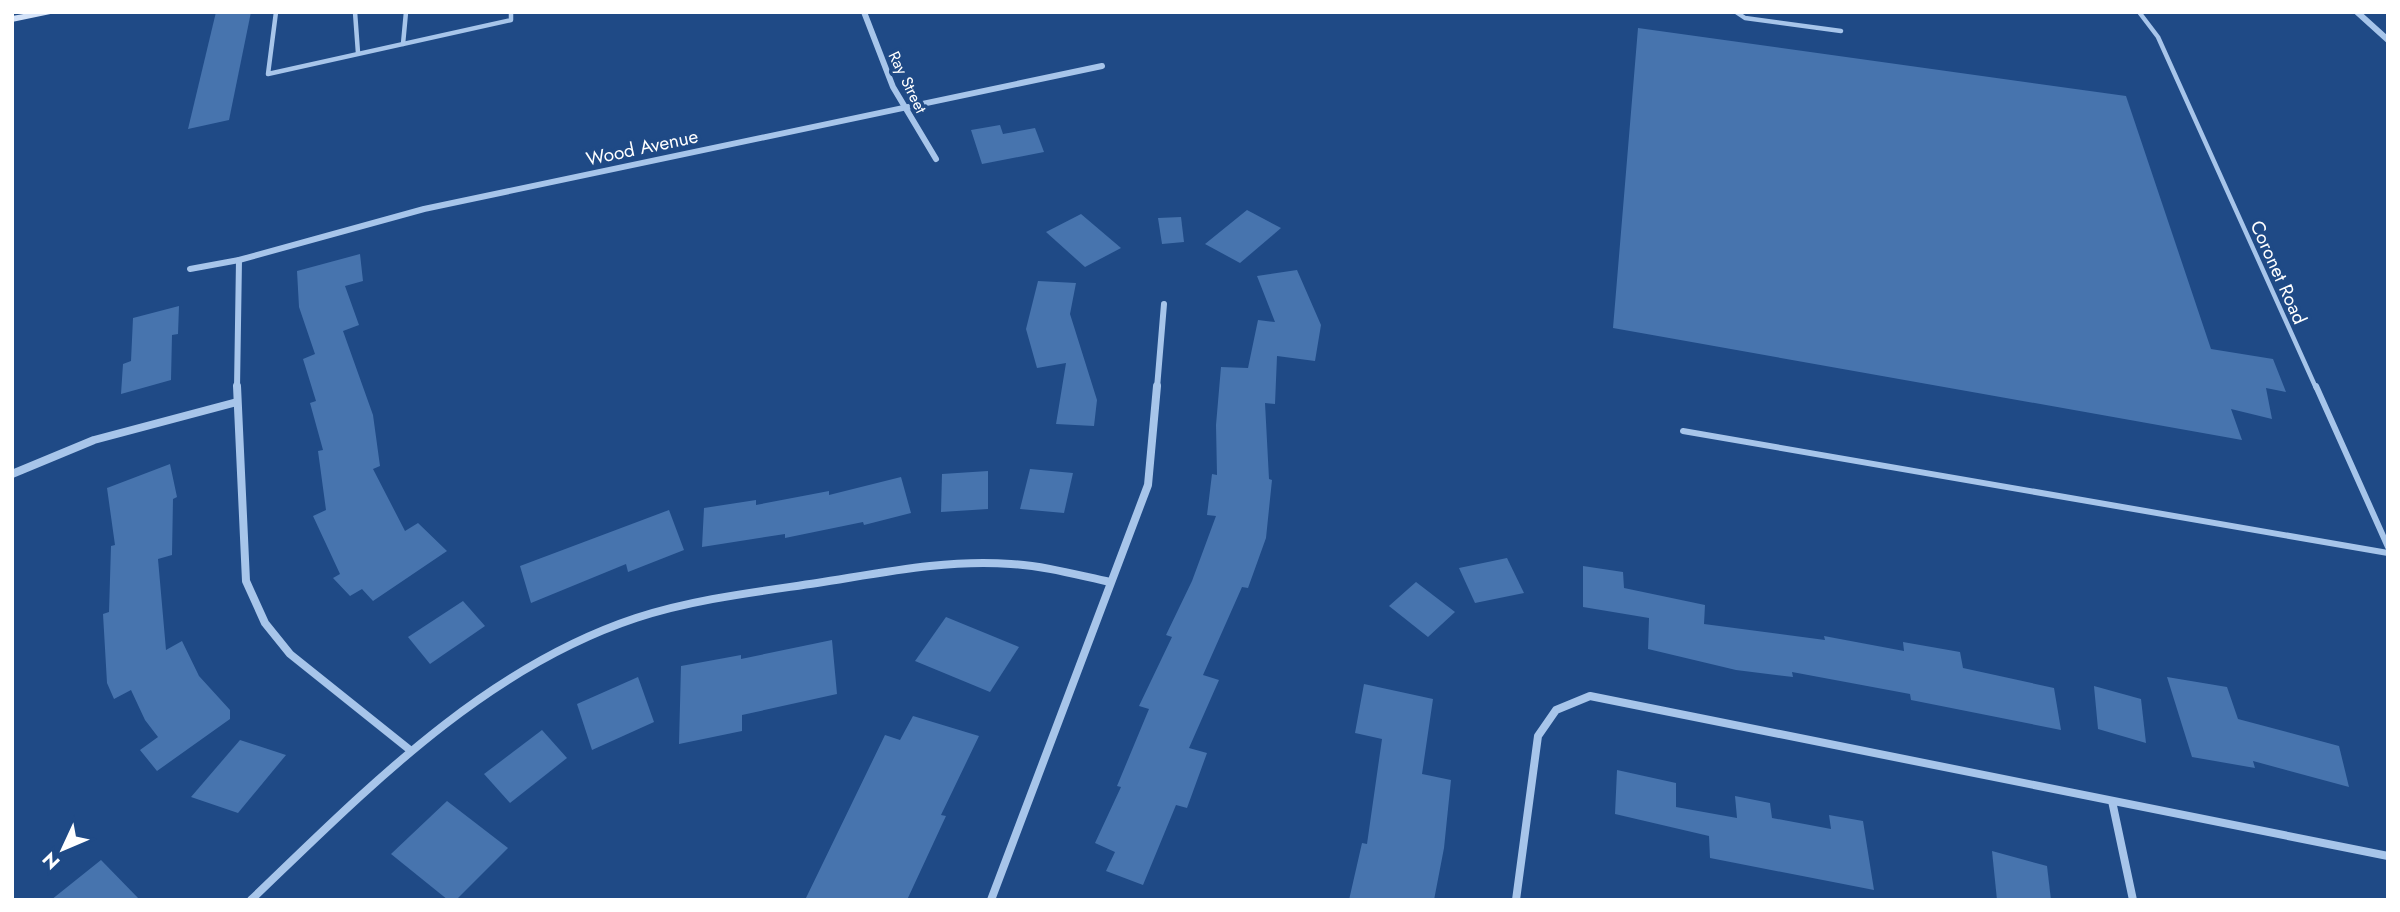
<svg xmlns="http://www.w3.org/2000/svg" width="2400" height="912" viewBox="0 0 2400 912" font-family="Jost,sans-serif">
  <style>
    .building { fill: #4774ae }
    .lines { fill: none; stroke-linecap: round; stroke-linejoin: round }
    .service-far1 { stroke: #a7c5ea; stroke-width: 4.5 }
    .service { stroke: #a7c5ea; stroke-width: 6 }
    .minor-far1 { stroke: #a7c5ea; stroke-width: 6 }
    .minor { stroke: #a7c5ea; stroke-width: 8 }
    .secondary { fill: #d3e2f8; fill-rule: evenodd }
    .labels { text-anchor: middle; stroke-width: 7; stroke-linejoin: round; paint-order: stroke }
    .far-street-label { font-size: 16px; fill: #fff; stroke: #1f4a86 }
    .street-label { font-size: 19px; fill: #fff; stroke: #1f4a86 }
  </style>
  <rect width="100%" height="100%" fill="#1f4a86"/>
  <g class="building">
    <polygon points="216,12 251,12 229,120 188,129"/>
    <polygon points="1638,28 2126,96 2211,349 2273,359 2286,392 2266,388 2272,419 2231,409 2242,440 1613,328"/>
    <polygon points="1000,125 1003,134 1035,128 1044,152 982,164 971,130"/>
    <polygon points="1247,210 1281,228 1240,263 1205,244"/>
    <polygon points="1081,214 1121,248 1085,267 1046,232"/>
    <polygon points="1181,217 1184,242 1162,244 1158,218"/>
    <polygon points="360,254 363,281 345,286 359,325 343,331 373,415 380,466 373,469 405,531 418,523 447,551 373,601 362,589 350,596 333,578 340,574 313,516 326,510 318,451 323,450 310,403 316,401 303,359 315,354 299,307 297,271"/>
    <polygon points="1297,270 1321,325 1315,361 1277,356 1275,404 1265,403 1269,479 1272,480 1266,538 1248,588 1242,587 1203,675 1219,680 1189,748 1207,753 1187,808 1176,805 1143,885 1106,871 1115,852 1095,843 1121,787 1117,786 1149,709 1139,706 1172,637 1166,635 1192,581 1216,516 1207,515 1212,474 1217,475 1216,425 1221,367 1248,368 1258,320 1275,322 1257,276"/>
    <polygon points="1038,281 1076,283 1070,314 1097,400 1094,426 1056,424 1066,363 1037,368 1026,329"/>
    <polygon points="179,306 178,334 172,335 171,380 121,394 123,364 131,361 133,318"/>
    <polygon points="170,464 177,497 173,499 172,555 158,559 166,650 182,641 199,676 230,710 230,719 157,771 140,750 158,737 145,720 131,690 114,699 107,683 103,614 109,612 111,546 115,545 107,488"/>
    <polygon points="1030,469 1073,473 1064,513 1020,509"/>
    <polygon points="988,471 988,509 941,512 942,474"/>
    <polygon points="901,477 911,513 864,525 863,522 785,538 785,534 702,547 704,508 756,500 756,505 829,491 829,495"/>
    <polygon points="669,510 684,550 628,572 626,564 531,603 520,566"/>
    <polygon points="1507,558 1524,593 1475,603 1459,568"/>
    <polygon points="1583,566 1623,572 1624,588 1705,605 1704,624 1825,640 1824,636 1904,651 1903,642 1960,652 1963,668 2054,688 2061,730 1911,700 1910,694 1792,672 1793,677 1736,670 1648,649 1649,618 1583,607"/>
    <polygon points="1416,582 1455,612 1428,637 1389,606"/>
    <polygon points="463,601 485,626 430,664 408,637"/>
    <polygon points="946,617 1019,647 990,692 915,661"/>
    <polygon points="832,640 837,694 742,715 742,731 679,744 681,666 741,655 741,659"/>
    <polygon points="638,677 654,722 592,750 577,704"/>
    <polygon points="2167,677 2227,687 2238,719 2339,746 2349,787 2253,761 2255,768 2192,757"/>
    <polygon points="1364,684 1433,699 1422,774 1451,780 1444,848 1434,900 1349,900 1362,843 1367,844 1382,739 1355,733"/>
    <polygon points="2094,686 2141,699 2146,743 2098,729"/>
    <polygon points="913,716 979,736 941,815 946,816 907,900 805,900 885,735 900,740"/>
    <polygon points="542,730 567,758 510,803 484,774"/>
    <polygon points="240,740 286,755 238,813 191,797"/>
    <polygon points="1617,770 1676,783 1676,807 1737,818 1735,796 1770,803 1772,818 1831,829 1829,815 1863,821 1874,890 1710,858 1709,836 1615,814"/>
    <polygon points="447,801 508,848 456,900 448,900 391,854"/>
    <polygon points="1992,851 2047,866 2051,900 1997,900"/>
    <polygon points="101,860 140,900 51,900"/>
  </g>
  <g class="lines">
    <g class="service-far1">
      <polyline points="276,12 268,74 511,20 511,12"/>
      <polyline points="355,12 358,53"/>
      <polyline points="1736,12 1745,18 1841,31"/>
      <polyline points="2139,12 2158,37 2316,388"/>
      <polyline points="403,44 406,12"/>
    </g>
    <g class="service">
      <polyline points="2316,386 2388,547"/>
      <polyline points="1683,431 2388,553"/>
    </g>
    <g class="minor-far1">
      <polyline points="864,12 893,87 936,159"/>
      <polyline points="2357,12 2388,40"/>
      <polyline points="190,269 239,260 424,209 1102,66"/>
      <polyline points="237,388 239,260"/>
      <polyline points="1157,388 1164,304"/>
    </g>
    <g class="minor">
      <polyline points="237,386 246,581 265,623 290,654 410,750"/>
      <polyline points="12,474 94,440 237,402"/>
      <polyline points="2112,801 2133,900"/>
      <path d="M251,900C365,791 482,669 636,618C694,599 756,592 817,583C881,573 946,559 1011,564C1045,566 1077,575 1110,582"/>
      <polyline points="991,900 1148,485 1157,386"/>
      <polyline points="1516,900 1538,736 1556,710 1590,696 2388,856"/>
    </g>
    <polygon class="secondary" points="35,12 60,12 12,22 12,16"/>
  </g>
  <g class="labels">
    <g class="far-street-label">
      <text transform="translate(908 82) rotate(64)" y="6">Ray Street</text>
    </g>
    <g class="street-label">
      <text transform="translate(642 147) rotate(-12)" y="7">Wood Avenue</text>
      <text transform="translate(2279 272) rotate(66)" y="7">Coronet Road</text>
    </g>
  </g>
  <rect width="2400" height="912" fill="none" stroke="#ffffff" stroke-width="28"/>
  <g transform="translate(63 849) rotate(226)" stroke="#1f4a86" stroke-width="5" paint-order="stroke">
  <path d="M0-5L12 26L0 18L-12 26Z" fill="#ffffff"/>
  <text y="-10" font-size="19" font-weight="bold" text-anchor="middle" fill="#ffffff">N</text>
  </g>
</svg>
